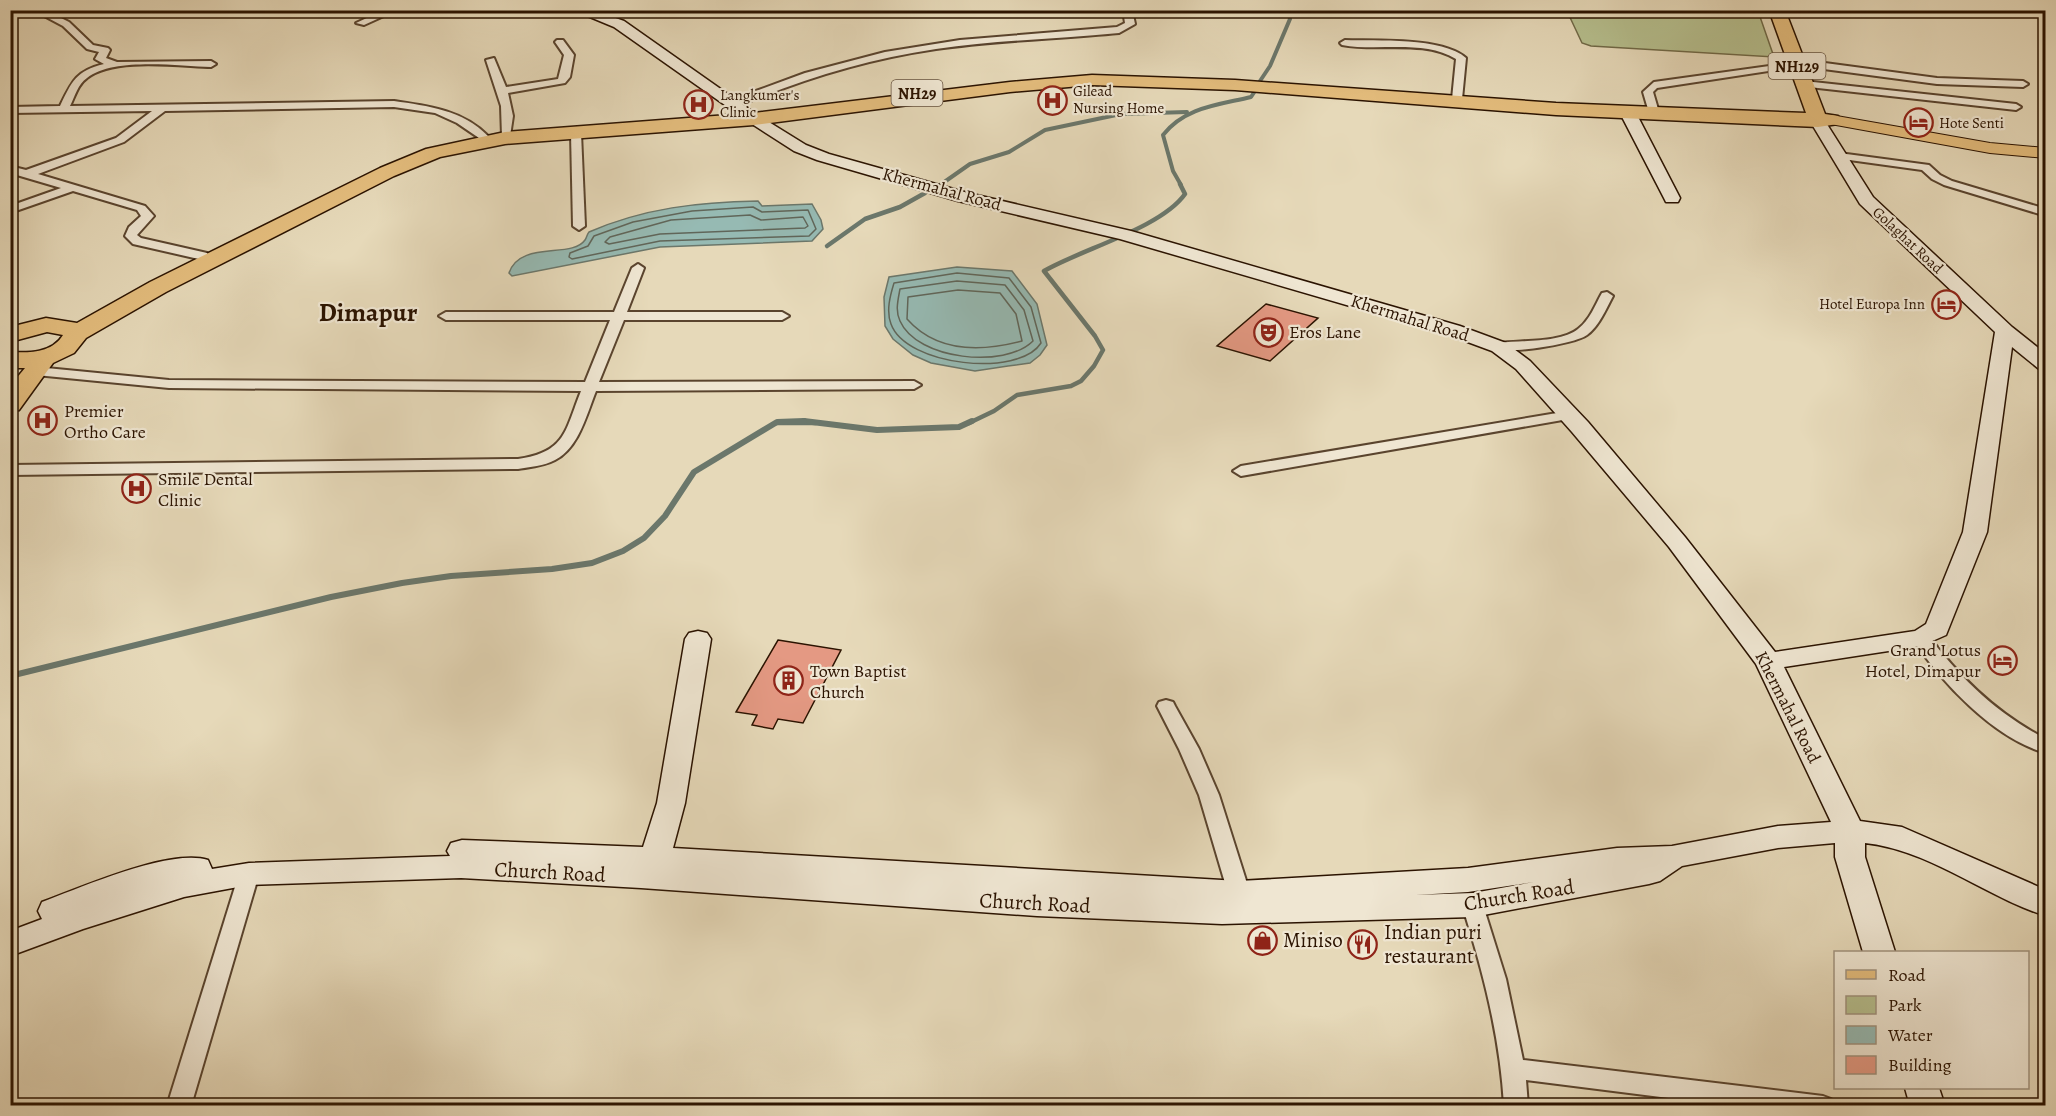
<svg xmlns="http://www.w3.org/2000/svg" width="2056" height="1116" viewBox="0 0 2056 1116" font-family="Alegreya,serif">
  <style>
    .green { fill: #b6bf8e; stroke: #706947; stroke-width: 1.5 }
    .water { fill: #96bab3; stroke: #6b776b; stroke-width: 1.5 }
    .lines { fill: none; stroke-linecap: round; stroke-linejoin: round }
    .shore { stroke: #60665a; stroke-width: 1.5 }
    .stream-far2 { stroke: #6b776b; stroke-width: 4 }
    .stream-far1 { stroke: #6b776b; stroke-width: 4.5 }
    .stream { stroke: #6b776b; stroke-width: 6 }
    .building { fill: #e49983; stroke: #2b1300; stroke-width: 1.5 }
    .street-casing { stroke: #5a442e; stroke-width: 4 }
    .secondary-casing { stroke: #2b1300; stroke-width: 3 }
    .primary-casing { stroke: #2b1300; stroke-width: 2 }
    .highway-casing { stroke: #2b1300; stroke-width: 3 }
    .street { fill: #efe6d2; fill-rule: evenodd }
    .secondary { fill: #efe6d2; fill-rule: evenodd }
    .primary { fill: #e3bc7c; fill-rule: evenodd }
    .highway { fill: #e3bc7c; fill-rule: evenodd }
    .rail { stroke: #2b1300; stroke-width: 3; stroke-dasharray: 7 7; stroke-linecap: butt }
    .labels { text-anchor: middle; stroke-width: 4.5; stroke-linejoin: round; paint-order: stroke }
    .far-poi-label { font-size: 15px; fill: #2b1300; stroke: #efe6d2; text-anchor: start }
    .far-street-label { font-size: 15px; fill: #2b1300; stroke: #efe6d2 }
    .shield { fill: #efe6d2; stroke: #66523f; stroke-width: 1.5 }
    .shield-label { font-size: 16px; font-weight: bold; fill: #2b1300 }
    .street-label { font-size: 18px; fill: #2b1300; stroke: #efe6d2 }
    .poi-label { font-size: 18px; fill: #2b1300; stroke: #efe6d2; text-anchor: start }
    .near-street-label { font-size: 21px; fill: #2b1300; stroke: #efe6d2 }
    .near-poi-label { font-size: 21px; fill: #2b1300; stroke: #efe6d2; text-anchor: start }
    .far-town-label { font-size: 26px; font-weight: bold; fill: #2b1300; stroke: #efe6d2 }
  </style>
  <rect width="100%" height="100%" fill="#e6d9b9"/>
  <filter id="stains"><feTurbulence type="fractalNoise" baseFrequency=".00333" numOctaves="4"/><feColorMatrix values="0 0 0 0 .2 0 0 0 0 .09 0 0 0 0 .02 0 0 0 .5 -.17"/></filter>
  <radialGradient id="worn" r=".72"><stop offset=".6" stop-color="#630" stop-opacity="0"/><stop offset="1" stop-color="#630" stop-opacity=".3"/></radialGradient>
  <polygon class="green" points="1567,11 1758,11 1774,57 1591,46 1582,43"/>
  <g class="water">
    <path d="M758,201L762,206L812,204L821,220L823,229L812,241L660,247L512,276L509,273C520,240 572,259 585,240C587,237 587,234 589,232C644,208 699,202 758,201Z"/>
    <polygon points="957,267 1012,271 1037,304 1047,345 1040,355 1030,363 1008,366 975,371 931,363 913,355 893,339 885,326 884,297 889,277"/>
  </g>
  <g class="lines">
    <g class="shore">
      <polygon points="753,207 762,212 808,210 816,229 809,236 660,241 572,259 569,257 570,253 588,246 594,236 633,222 692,211"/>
      <polygon points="750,215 761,220 803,217 808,226 805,228 660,234 609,244 605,242 610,237 671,220"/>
      <path d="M957,273L1009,278L1031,307L1041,343C1019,378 906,366 891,324C886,311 890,296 894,283Z"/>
      <path d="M957,281L1005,285L1024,310L1033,341C1005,369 917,360 900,321C895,311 898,300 900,289Z"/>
      <path d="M958,290L1000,293L1016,314L1022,341C981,352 937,353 907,319L908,297Z"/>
    </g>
    <g class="stream-far2">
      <polyline points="1260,81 1270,66 1290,19 1288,10"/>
      <polyline points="940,185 970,164 1009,152 1045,130 1121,114 1187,112"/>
      <path d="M1181,185L1173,171L1163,135C1185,107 1218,105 1251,97L1255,91"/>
    </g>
    <g class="stream-far1">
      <polyline points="827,246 865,219 900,207 925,193"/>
      <polyline points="776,423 816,423"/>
      <path d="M969,423L994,411L1017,395L1071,386L1081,381L1094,366L1103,350L1095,336L1044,271C1082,249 1161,228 1185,194L1180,184"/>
    </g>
    <g class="stream">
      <polyline points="804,421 877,430 959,427 972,421"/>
      <polyline points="10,676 331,597 402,583 451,576 552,569 592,563 623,551 644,538 665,516 694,472 777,422 804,421"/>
    </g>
  </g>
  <g class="building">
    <polygon points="1266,304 1318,318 1270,361 1217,346"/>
    <polygon points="778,640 841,650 803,723 778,719 773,729 752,725 757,715 736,712"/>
  </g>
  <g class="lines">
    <defs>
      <g id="street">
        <path d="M33,10H45L69,22L93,45L108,48L110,50L106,58L117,62L211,61L216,64L211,67C178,66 113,57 87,78C78,84 75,96 70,106L394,101C428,106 463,110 488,136L487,138H479L457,123L435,113L394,107L165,111L124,142L38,174L145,206L154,216L137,235L141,238L207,253L209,256L207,259L203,260L133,244L125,236L129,227L141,216L137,210L73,191L10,213V206L61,188L10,173V166L26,170L116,138L152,111L10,113V107L60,106C72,81 76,71 104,64L95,59L99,52L87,49L63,26Z"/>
        <polygon points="384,10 397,10 364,25 356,23"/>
        <path d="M1123,10H1132L1135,24L1119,33C1058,39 997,40 936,49C868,59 802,79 739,106L730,104L756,91L805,73L885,52L960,40L1117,27L1125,23Z"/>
        <polygon points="557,40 563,40 574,55 570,77 565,83 508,93 513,116 510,136 502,136 501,106 486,60 494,58 506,87 558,79 564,55 555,42"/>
        <path d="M1345,40C1375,41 1443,37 1466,58L1462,99L1457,102L1452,99L1456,59C1423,39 1378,52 1342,45L1340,43Z"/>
        <polygon points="1795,59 1937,78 2023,81 2028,84 2023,87 1937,84 1801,66 1657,88 1653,92 1658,109 1653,112 1648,109 1643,92 1654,82 1791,63"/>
        <polygon points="1804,81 2016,104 2021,107 2016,110 1800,86 1799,84"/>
        <polygon points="576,130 581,133 585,226 579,230 573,226 571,133"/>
        <polygon points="1839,153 1929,165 1940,175 1952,181 2046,209 2046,216 1944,185 1932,179 1922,170 1835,158 1833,156"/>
        <path d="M638,264L644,268L627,312H782L789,316L782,320H624L599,382L914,381L921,385L914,389L596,391C587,413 579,448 555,460C544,466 530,467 518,469L10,475V465L518,459C566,452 565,431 581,391L169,388L36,375L29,371L36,367L169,380L585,382L610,320H446L439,316L446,312H614L632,268Z"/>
        <path d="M1607,292L1613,296C1606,309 1599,326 1587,335C1575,344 1502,356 1492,347L1499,343C1521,340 1561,343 1578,329C1590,320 1595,305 1602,293Z"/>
        <polygon points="1569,411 1574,412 1576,415 1574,418 1241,476 1233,471 1241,466"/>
        <path d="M1921,632L1927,634C1959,677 1997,714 2046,739V753C1994,739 1940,681 1912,638L1915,634Z"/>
        <polygon points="1166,700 1173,702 1175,706 1199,749 1219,795 1250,893 1246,899 1239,901 1232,899 1228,893 1199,795 1179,749 1157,706 1159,702"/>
        <polygon points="249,866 256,868 259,874 191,1106 167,1106 239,874 242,868"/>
        <path d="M1473,897L1481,899L1506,979L1523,1060L1823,1096L1831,1099L1835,1106H1732L1526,1080L1528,1106H1504C1500,1036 1483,971 1462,905L1465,899Z"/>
      </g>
      <g id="secondary">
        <path d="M573,10H593L624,21L759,116L806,145L829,154L968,193L1131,231L1460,326L1506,343L1530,361L1588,422L1685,537L1775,652L1915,631L1926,624L1963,532L1995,332L1860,204L1810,121L1813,118H1823L1873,197L2012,327L2046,354V371L2039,369L2012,347L1987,532L1946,635L1921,646L1784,667L1860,821L1902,827L2046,890V916C1984,896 1930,850 1865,843V857L1895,952H1863L1835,857V843L1778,848L1682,866L1660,881L1649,884L1473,917L1222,924L1037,916L641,888L461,878L249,885L184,897L83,929L10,956V931L42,919L38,911L42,902C80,888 170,848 208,860L212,869L249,863L450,856L447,851L451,843L462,840L643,847L657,803L685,639L689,633L698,631L707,633L711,639L685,803L673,848L1239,881L1468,868L1617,848L1672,846L1778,826L1831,822L1756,664L1669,547L1572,432L1516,369L1492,351L1446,334L1120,239L958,201L817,160L794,151L749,122L614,27ZM1534,882L1473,893L1415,895L1468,892Z"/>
        <polygon points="1628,108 1636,113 1680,198 1678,202 1666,202 1664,198 1620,113"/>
        <polygon points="1905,1088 1939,1088 1945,1106 1910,1106"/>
      </g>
      <polygon id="primary" points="1831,115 1990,143 2046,148 2046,158 1990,153 1825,123 1823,120 1825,117"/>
      <path id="highway" d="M1769,10H1785L1825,114L1838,116L1841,120L1838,124L1818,127L1556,115L1235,90L1092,85L1010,92L754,125L505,144L440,157L394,176L166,292L86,338L74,353L53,363L19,410L10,412V386L25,368H10V352C29,353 52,353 63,335L47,332L10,342V327L46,318L77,323L150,282L380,168L426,149L505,132L754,113L1010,82L1092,75L1235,80L1556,103L1806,113Z"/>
    </defs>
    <use href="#street" class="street-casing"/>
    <use href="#secondary" class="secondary-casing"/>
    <use href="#primary" class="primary-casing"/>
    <use href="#highway" class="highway-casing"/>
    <use href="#street" class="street"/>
    <use href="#secondary" class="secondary"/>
    <use href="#primary" class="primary"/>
    <use href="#highway" class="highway"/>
    <polyline class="rail" points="2042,10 2046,15"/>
  </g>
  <defs>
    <symbol id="hospital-ring" viewBox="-11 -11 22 22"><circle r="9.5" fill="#efe6d2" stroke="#8f2418" stroke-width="1.5"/><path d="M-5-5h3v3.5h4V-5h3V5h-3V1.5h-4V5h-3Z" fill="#8f2418"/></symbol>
    <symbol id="hotel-ring" viewBox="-11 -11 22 22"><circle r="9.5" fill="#efe6d2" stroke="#8f2418" stroke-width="1.5"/><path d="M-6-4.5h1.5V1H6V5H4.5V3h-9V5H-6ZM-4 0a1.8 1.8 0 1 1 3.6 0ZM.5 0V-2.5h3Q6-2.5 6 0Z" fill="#8f2418"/></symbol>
    <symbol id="theatre-ring" viewBox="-11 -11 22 22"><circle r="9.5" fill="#efe6d2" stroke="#8f2418" stroke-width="1.5"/><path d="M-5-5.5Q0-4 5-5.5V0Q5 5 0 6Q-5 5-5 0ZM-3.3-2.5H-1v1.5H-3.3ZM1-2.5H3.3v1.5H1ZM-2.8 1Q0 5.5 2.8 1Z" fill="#8f2418"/></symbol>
    <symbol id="building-ring" viewBox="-11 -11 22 22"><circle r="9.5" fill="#efe6d2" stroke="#8f2418" stroke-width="1.5"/><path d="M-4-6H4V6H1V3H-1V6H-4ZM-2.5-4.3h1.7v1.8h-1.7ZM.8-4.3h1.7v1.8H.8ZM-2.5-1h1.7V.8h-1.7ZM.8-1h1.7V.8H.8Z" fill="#8f2418"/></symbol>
    <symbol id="shop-ring" viewBox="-11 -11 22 22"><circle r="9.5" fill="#efe6d2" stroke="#8f2418" stroke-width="1.5"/><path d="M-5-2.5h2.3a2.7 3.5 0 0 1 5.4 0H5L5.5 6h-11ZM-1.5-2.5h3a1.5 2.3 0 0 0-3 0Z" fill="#8f2418"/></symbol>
    <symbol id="restaurant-ring" viewBox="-11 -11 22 22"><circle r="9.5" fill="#efe6d2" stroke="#8f2418" stroke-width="1.5"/><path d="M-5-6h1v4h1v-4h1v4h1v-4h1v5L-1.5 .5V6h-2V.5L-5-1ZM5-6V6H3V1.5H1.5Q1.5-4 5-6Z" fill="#8f2418"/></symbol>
  </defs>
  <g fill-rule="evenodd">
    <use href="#hospital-ring" x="1036" y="84" width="33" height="33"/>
    <use href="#hospital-ring" x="682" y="88" width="33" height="33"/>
    <use href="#hotel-ring" x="1902" y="106" width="33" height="33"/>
    <use href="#hotel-ring" x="1930" y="288" width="33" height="33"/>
    <use href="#theatre-ring" x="1252" y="316" width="33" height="33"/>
    <use href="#hospital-ring" x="26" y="404" width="33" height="33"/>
    <use href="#hospital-ring" x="120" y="472" width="33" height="33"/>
    <use href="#hotel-ring" x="1986" y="644" width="33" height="33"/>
    <use href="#building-ring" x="772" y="664" width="33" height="33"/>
    <use href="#shop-ring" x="1246" y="924" width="33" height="33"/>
    <use href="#restaurant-ring" x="1346" y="928" width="33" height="33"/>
  </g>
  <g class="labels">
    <g class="far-poi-label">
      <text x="1073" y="96">Gilead<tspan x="1073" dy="17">Nursing Home</tspan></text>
      <text x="720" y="100">Langkumer's<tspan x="720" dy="17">Clinic</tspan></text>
      <text x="1939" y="128">Hote Senti</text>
      <text x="1925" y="309" text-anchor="end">Hotel Europa Inn</text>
    </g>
    <g class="far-street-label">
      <text transform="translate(1908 240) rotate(43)" y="5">Golaghat Road</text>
    </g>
    <g class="shield">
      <rect x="1768.5" y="53" width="57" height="26" rx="4.5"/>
      <rect x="891.5" y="80" width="51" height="26" rx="4.5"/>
    </g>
    <g class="shield-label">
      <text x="1797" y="72">NH129</text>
      <text x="917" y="99">NH29</text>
    </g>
    <g class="street-label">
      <text transform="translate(942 189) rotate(15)" y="6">Khermahal Road</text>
      <text transform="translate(1410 318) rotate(17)" y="6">Khermahal Road</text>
      <text transform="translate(1788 707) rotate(63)" y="6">Khermahal Road</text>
    </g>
    <g class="poi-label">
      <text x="1289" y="338">Eros Lane</text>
      <text x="64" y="417">Premier<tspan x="64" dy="21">Ortho Care</tspan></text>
      <text x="158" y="485">Smile Dental<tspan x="158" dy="21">Clinic</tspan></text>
      <text x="1981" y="656" text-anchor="end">Grand Lotus<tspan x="1981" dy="21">Hotel, Dimapur</tspan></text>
      <text x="810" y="677">Town Baptist<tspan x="810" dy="21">Church</tspan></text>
    </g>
    <g class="near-street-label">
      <text transform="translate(550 872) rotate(3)" y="7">Church Road</text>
      <text transform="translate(1519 895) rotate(-9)" y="7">Church Road</text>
      <text transform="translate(1035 903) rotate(3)" y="7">Church Road</text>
    </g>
    <g class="near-poi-label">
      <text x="1384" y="939">Indian puri<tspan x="1384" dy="24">restaurant</tspan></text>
      <text x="1283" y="947">Miniso</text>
    </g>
    <g class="far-town-label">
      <text x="368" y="321">Dimapur</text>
    </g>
  </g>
  <rect width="2056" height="1116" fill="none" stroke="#e6d9b9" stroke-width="36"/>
  <rect x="12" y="12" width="2032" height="1092" fill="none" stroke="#2b1300" stroke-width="3"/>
  <rect x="18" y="18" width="2020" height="1080" fill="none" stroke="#2b1300" stroke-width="1.5"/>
  <rect x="1834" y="951" width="195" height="138" fill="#efe6d2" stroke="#a1927e" stroke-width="1.5"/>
  <rect x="1846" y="970" width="30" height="9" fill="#e3bc7c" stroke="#a1927e" stroke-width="1.5"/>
  <text x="1888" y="981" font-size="18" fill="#2b1300">Road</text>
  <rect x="1846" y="996" width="30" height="18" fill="#b6bf8e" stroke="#a1927e" stroke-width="1.5"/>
  <text x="1888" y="1011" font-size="18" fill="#2b1300">Park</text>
  <rect x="1846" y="1026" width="30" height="18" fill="#96bab3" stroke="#a1927e" stroke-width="1.5"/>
  <text x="1888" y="1041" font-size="18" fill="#2b1300">Water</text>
  <rect x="1846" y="1056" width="30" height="18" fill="#e49983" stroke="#a1927e" stroke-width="1.5"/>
  <text x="1888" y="1071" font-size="18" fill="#2b1300">Building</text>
  <rect width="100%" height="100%" filter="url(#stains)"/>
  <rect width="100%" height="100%" fill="url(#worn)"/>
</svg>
